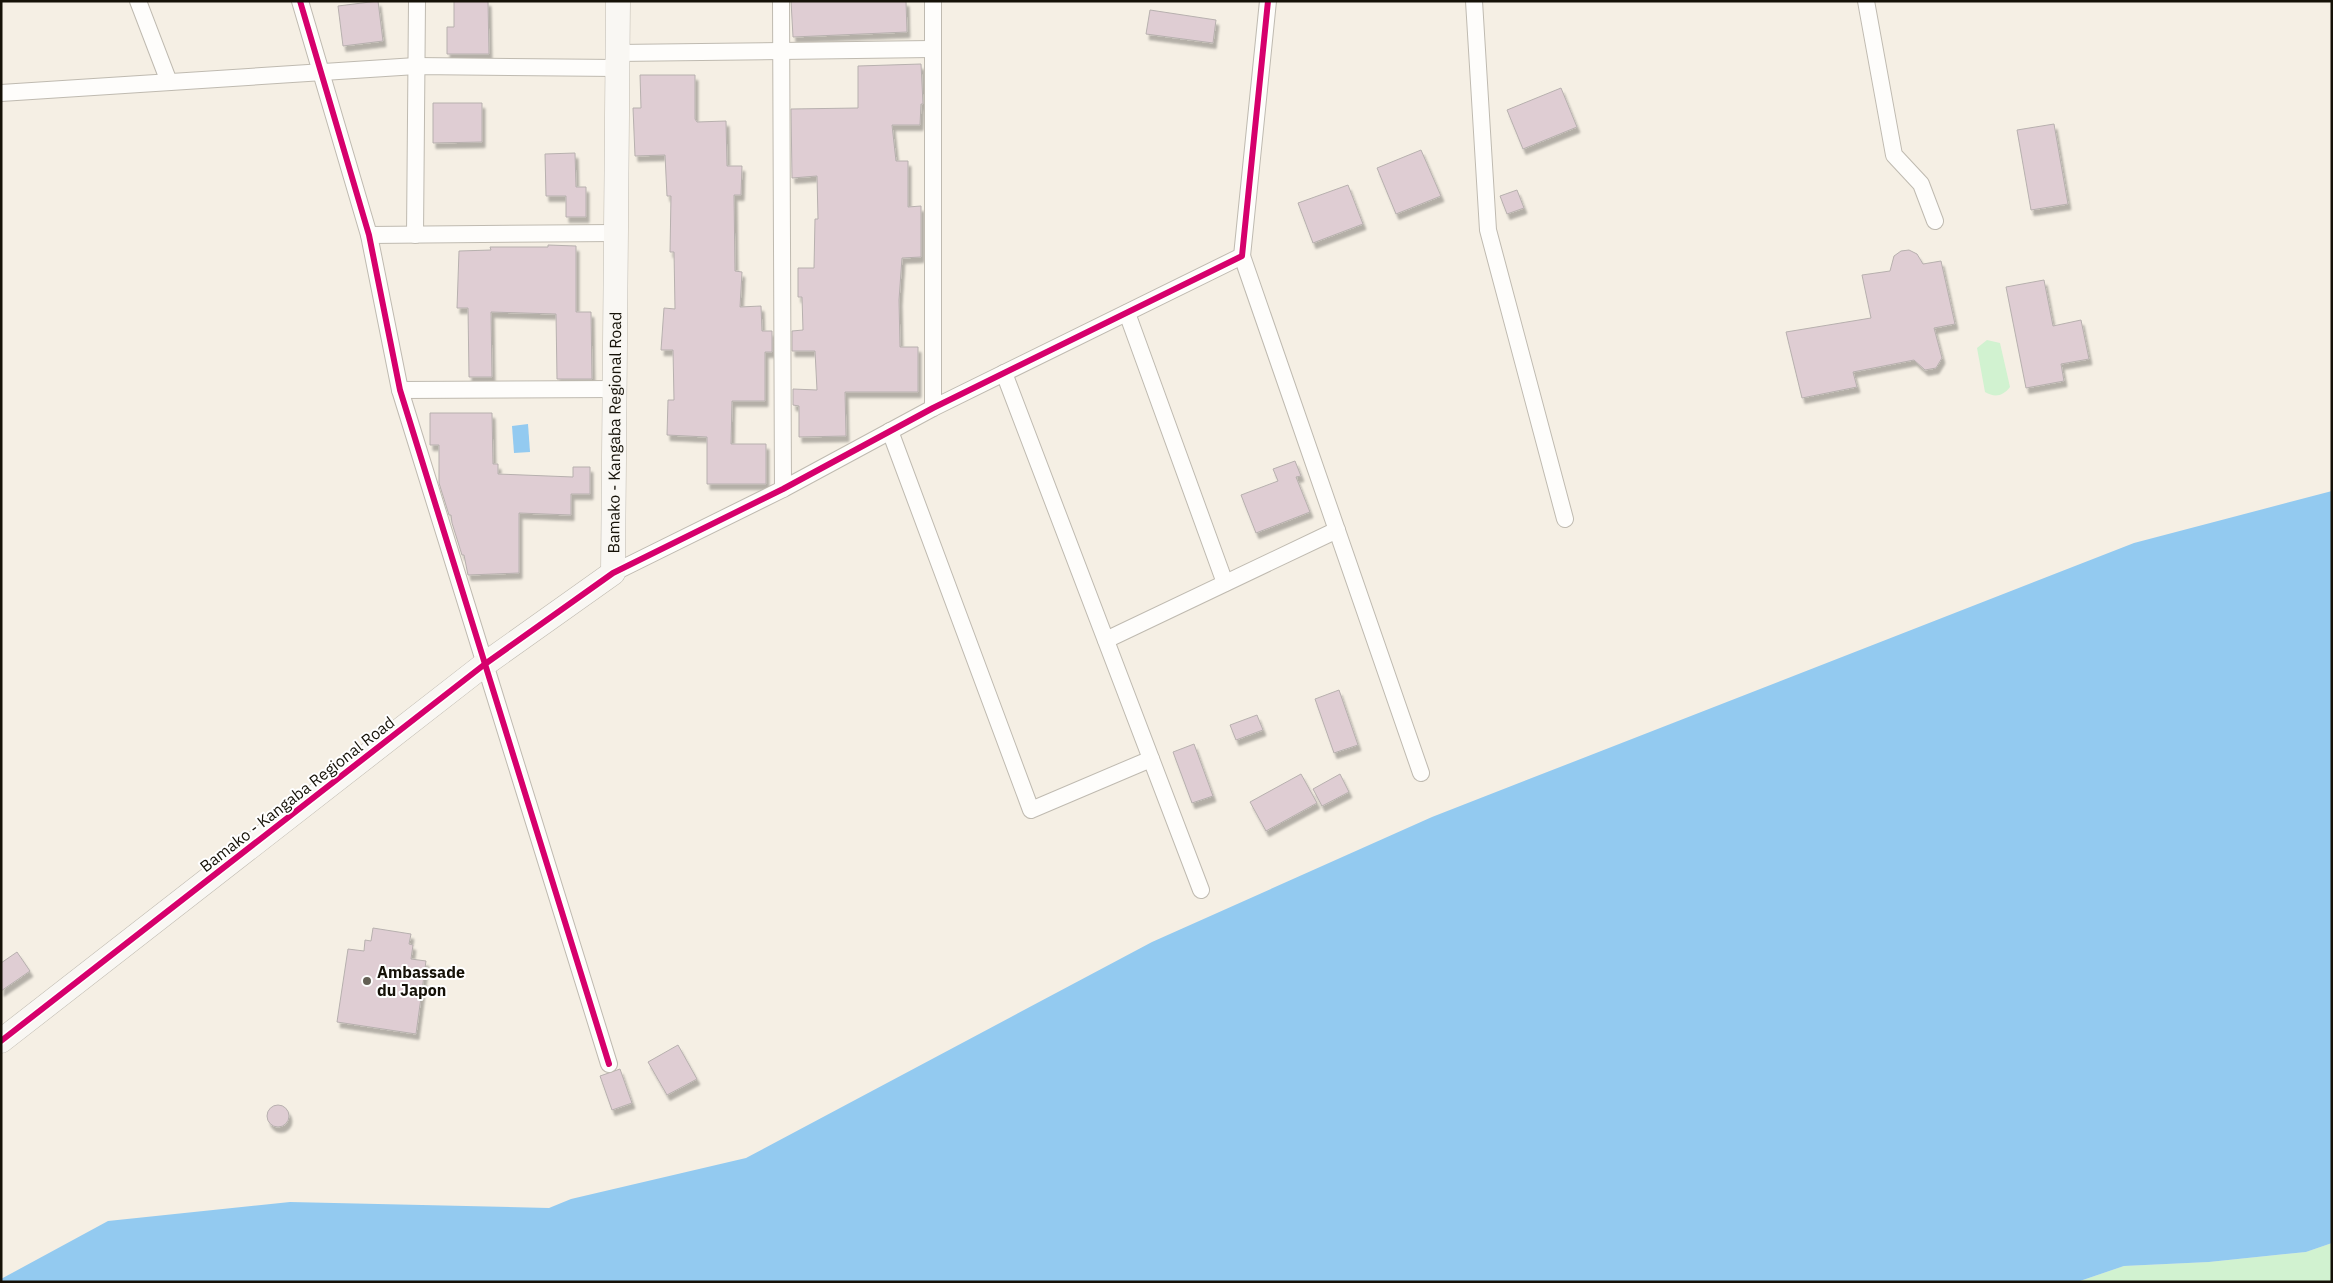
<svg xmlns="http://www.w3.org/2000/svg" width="2333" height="1283" viewBox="0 0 2333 1283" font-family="'IBM Plex Sans',sans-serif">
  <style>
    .green { fill: #d1f2d0 }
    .water { fill: #93caf0 }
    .building { fill: #dfcdd3; stroke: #b7b0ae; filter: url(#shadow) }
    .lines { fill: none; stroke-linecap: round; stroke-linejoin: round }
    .street-casing { stroke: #bfbab0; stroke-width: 18 }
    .secondary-casing { stroke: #bfbab0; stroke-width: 25 }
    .street { stroke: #fefdfb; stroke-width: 16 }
    .secondary { stroke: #f9f7f3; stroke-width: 24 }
    .cycleway-casing { stroke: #fff; stroke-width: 9 }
    .cycleway { stroke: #d6006c; stroke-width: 6 }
    .poi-dot { fill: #635f54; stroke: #fff; stroke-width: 2 }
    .labels { text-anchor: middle; stroke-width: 4; stroke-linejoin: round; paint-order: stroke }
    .street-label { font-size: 16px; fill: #151107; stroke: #fff }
    .poi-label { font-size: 16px; font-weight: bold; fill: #151107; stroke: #fff; text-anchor: start }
  </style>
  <defs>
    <filter id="shadow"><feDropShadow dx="3" dy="5.5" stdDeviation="1" flood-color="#0004"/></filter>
  </defs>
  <rect width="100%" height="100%" fill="#f5efe4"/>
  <g class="green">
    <path d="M1987,340L2000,343L2010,387C2003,396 1995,398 1985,392L1977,348Z"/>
    <polygon points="2332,1243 2332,1282 2077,1282 2124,1266 2209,1262 2306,1252"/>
  </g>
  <g class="water">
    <polygon points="528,424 530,452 514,453 512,426"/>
    <polygon points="2332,491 2332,1243 2306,1252 2209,1262 2124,1266 2077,1282 1,1282 1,1279 108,1221 290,1202 549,1208 571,1199 746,1158 1152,942 1432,817 2134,543"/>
  </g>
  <g class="building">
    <polygon points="378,1 383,41 343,46 338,6"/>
    <polygon points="454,1 488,1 489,54 447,54 447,27 454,27"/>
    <polygon points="791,1 906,1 907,32 793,37"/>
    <polygon points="1150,10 1216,20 1213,43 1146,34"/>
    <polygon points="921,64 923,104 921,104 920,125 892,125 896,161 908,161 908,207 921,206 921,257 902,258 899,300 900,347 918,347 918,392 845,392 846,436 799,437 799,406 793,405 793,389 817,390 815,351 792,351 792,331 803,330 802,297 798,297 798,268 814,268 815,219 818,219 817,176 792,178 791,109 858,108 858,66"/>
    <polygon points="640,75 695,75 695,119 697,122 726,121 727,166 742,166 741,195 734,195 735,271 742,272 740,307 761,306 762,331 772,331 772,352 765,352 765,401 732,401 731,444 766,444 766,484 707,484 707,437 667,435 668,400 674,400 673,350 661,350 664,308 675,309 674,252 670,252 671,196 667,196 665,155 635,156 633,108 641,108"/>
    <polygon points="1561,88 1577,127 1523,149 1507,110"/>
    <polygon points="433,103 482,103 482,142 433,143"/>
    <polygon points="2054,124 2068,204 2031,210 2017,130"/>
    <polygon points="1421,150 1441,196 1396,214 1377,168"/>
    <polygon points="575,153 576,187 586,187 586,217 566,217 566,196 546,196 545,154"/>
    <polygon points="1348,185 1363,224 1313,243 1298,203"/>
    <polygon points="1517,190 1524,208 1507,214 1500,196"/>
    <polygon points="548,245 576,246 576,312 591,312 592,379 557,379 556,314 491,312 492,377 469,377 468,308 457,308 459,251 491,250 490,247 548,247"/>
    <polygon points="1909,250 1917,254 1923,264 1941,261 1955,324 1934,328 1942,358 1936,368 1925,370 1914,360 1853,372 1857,387 1802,398 1786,332 1871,318 1862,275 1890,271 1894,256 1901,251"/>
    <polygon points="2044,280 2053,326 2081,320 2089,359 2061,364 2064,381 2026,388 2006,287"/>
    <polygon points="430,413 492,413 493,464 498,464 498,474 573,477 573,467 590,467 590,494 571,494 571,515 519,513 519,573 468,575 464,555 462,555 452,523 451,515 449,515 439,483 439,445 430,445"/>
    <polygon points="1295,461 1301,476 1296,477 1310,512 1256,533 1241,495 1278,481 1273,469"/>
    <polygon points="1339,690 1358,745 1334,753 1315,699"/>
    <polygon points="1257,715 1263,730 1236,740 1230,725"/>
    <polygon points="1194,744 1213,796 1192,803 1173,752"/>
    <polygon points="1301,774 1317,803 1266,831 1250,802"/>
    <polygon points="1340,774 1349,792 1322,806 1313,789"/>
    <polygon points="373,928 411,934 409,944 413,945 411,959 426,961 416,1034 337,1022 348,949 364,951 365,940 371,941"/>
    <polygon points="17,952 30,971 1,991 1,963"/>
    <polygon points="678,1045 697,1079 667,1095 648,1062"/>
    <polygon points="620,1069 632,1103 612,1110 600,1076"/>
    <circle cx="278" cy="1116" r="11"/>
  </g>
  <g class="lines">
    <defs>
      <g id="street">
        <polyline points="138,1 169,82"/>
        <polyline points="300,1 369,235 400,390 609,1064"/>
        <polyline points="781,1 783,489"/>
        <polyline points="1474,1 1488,230 1565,519"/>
        <polyline points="1866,1 1894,155 1921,184 1935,221"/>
        <polyline points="617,53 931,49"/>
        <polyline points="1,93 416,66 617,68"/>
        <polyline points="369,235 616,233"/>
        <polyline points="415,235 417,1"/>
        <polyline points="1242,256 1421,773"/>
        <polyline points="1127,313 1225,583"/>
        <polyline points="1004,373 1201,890"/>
        <polyline points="400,390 615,389"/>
        <polyline points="933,408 933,1"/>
        <polyline points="890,431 1031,810 1151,759"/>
        <polyline points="613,573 783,489 933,408 1242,256 1268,1"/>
        <polyline points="1106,640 1337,530"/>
      </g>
      <g id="secondary">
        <path id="s1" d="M1,1041L485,664L613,573L618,1"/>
      </g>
    </defs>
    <use href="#street" class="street-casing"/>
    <use href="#secondary" class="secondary-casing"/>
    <use href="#street" class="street"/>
    <use href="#secondary" class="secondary"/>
    <defs>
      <g id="cycleway">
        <polyline points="300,1 369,235 400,390 609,1064"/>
        <polyline points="1,1041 485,664 613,573 783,489 933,408 1242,256 1268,1"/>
      </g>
    </defs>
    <use href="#cycleway" class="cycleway-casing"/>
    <use href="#cycleway" class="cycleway"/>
  </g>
  <circle class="poi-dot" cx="367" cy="981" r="5"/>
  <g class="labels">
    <g class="street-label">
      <text dy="6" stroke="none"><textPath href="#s1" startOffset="911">Bamako - Kangaba Regional Road</textPath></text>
      <text transform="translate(297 794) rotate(-38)" y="6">Bamako - Kangaba Regional Road</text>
    </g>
    <g class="poi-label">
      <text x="377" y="978">Ambassade<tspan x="377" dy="18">du Japon</tspan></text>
    </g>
  </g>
  <rect width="2333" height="1283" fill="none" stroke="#151107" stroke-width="5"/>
</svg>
